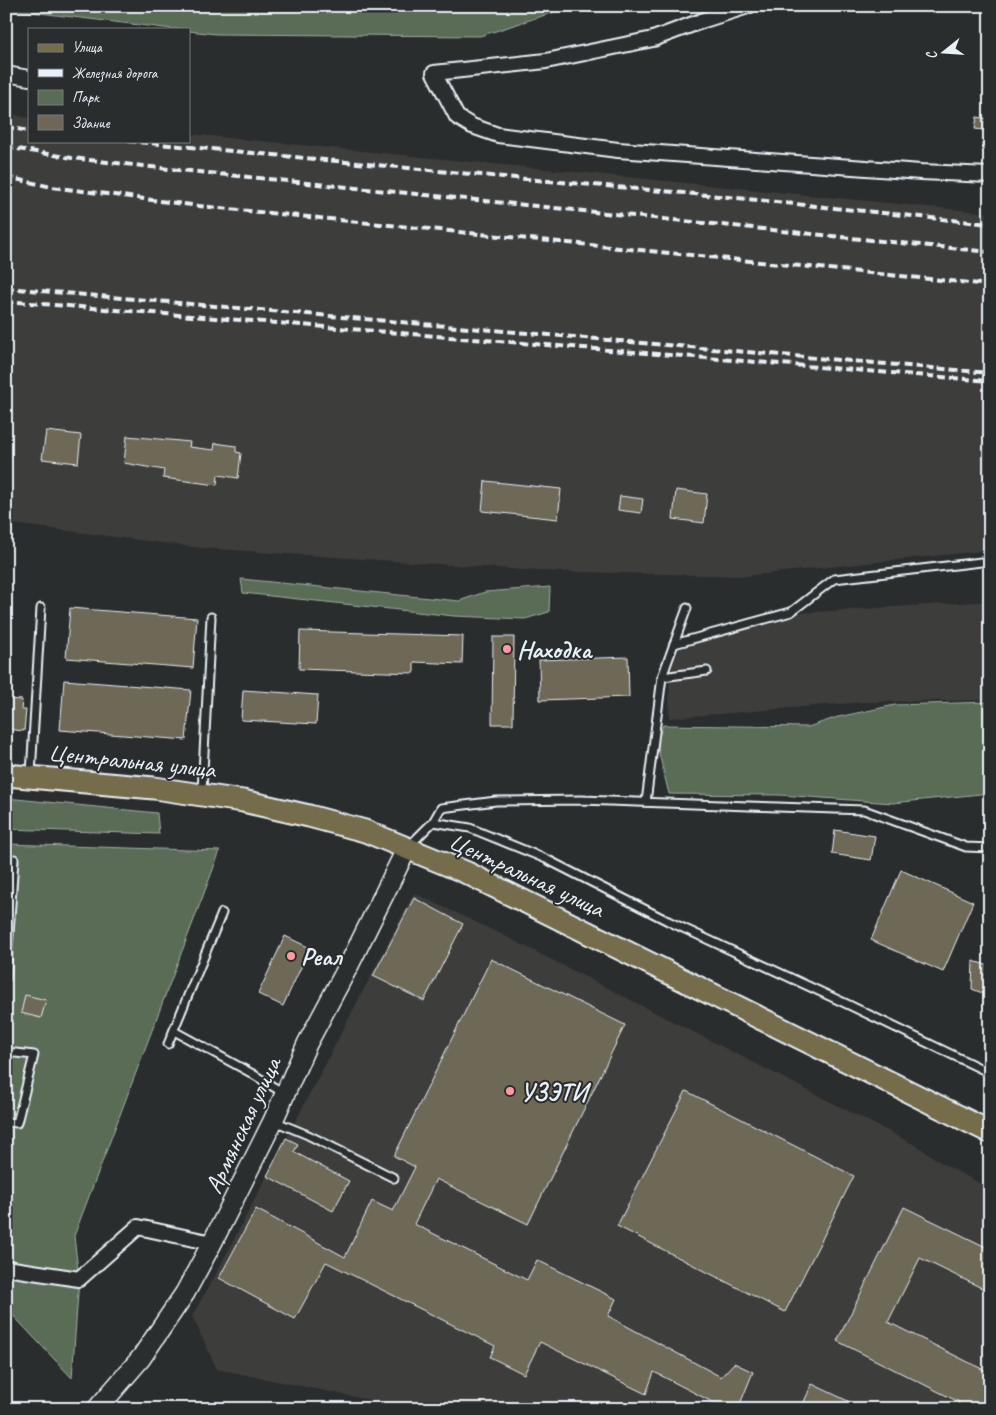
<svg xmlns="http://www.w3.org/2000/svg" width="996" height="1415" viewBox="0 0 996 1415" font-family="Caveat,sans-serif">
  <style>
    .built { fill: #3e3e3a }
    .green { fill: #5a6c55; stroke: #a1aea6 }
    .building { fill: #6e6757; stroke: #e8f1f8 }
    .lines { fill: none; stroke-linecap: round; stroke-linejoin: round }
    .lane-casing { stroke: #e8f1f8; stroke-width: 11 }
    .street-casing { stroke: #e8f1f8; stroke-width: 18 }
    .secondary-casing { stroke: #e8f1f8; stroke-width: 22 }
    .primary-casing { stroke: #e8f1f8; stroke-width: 25 }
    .lane { stroke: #2a2d2e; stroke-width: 7 }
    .street { stroke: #2a2d2e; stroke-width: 14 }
    .secondary { stroke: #2a2d2e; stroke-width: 19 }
    .primary { stroke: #746c4b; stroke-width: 21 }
    .rail { stroke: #e8f1f8; stroke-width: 4; stroke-dasharray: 8 4; stroke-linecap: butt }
    .poi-dot { fill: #ff9aa2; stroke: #2a2d2e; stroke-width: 2 }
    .labels { text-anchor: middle; stroke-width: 4; stroke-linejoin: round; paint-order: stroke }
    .poi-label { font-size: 25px; font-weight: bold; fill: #e8f1f8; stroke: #2a2d2e; text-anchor: start }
    .street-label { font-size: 25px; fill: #e8f1f8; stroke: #2a2d2e }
  </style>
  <rect width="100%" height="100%" fill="#2a2d2e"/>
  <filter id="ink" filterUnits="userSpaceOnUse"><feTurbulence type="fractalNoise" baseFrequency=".02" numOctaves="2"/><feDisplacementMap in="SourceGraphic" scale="10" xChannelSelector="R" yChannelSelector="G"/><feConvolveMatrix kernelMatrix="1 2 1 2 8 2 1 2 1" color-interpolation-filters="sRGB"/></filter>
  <g filter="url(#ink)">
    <g class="built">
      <polygon points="6,113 29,118 29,141 189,141 189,134 990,213 990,550 744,576 540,571 202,548 6,523"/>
      <polygon points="990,601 990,700 864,702 669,718 670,649 799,613"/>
      <polygon points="414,893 507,937 919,1147 940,1162 990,1189 990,1409 414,1409 217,1369 192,1316 218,1270"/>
    </g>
    <g class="green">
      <polygon points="6,6 573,6 480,36 216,34 189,31 189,29 173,29 6,9"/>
      <polygon points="241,579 459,601 485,592 550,587 549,612 525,619 454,616 243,593"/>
      <polygon points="990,702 990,793 893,803 780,795 669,794 658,749 658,739 663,725 808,727 838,717 895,705"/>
      <polygon points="6,798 157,813 159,834 6,829"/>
      <polygon points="6,844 220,851 74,1236 79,1279 72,1378 6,1308"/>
    </g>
    <g class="building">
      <polygon points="977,117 990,119 990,131 975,129"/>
      <polygon points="46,431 81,435 78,463 42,459"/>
      <polygon points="127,436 190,442 189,447 214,450 215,443 236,446 236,452 241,453 238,478 218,475 217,485 163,478 164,470 124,463"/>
      <polygon points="485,481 561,489 558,519 482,511"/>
      <polygon points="676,490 707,494 704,523 673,519"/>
      <polygon points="620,496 643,499 641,513 618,510"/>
      <polygon points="70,608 197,618 193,668 66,658"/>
      <polygon points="300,631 463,636 462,664 414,662 414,673 299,669"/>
      <polygon points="493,637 514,637 513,724 492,724"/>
      <polygon points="628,657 629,697 540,700 539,660"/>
      <polygon points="64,680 191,690 186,740 60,730"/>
      <polygon points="243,690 318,695 316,724 241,720"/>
      <polygon points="6,699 22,700 21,710 26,710 24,731 6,729"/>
      <polygon points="835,830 875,836 871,860 832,854"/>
      <polygon points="901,870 973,902 943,972 871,940"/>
      <polygon points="414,898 463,924 424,1001 373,976"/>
      <polygon points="285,936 310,948 283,1006 258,994"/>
      <polygon points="491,959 625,1025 528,1224 436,1179 414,1224 527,1280 537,1260 616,1299 608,1316 721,1377 734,1363 753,1372 738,1409 726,1409 654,1372 646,1394 540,1342 524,1374 490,1357 495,1346 326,1262 295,1319 219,1278 256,1209 345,1257 372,1201 393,1211 415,1167 394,1156"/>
      <polygon points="973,961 990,966 990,996 972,989"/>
      <polygon points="25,995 46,1000 41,1018 21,1013"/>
      <polygon points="686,1091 854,1176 785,1312 617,1226"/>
      <polygon points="286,1138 298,1144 294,1152 349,1181 333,1211 267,1176"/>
      <polygon points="904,1207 990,1249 990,1292 920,1258 888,1322 990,1373 990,1402 986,1409 956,1409 959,1402 837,1341"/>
      <polygon points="812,1384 865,1409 812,1409 803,1404"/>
    </g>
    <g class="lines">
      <defs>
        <g id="lane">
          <polyline points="674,644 791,612 834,579 990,561"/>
          <polyline points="662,677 687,608"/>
          <polyline points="31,774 41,608"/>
          <polyline points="202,792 211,617"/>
          <polyline points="646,802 662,677 707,671"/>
          <polyline points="433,822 470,828 546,859 668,921 849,1005 990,1073"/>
          <polyline points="409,846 433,822 441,808 496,801 581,800 864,810 966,847 990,848"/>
          <polyline points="6,978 14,859"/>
          <polyline points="174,1031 251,1073 285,1094"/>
          <polyline points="168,1044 222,913"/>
          <polyline points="6,1052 34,1055 17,1123 6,1122"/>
          <polyline points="274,1121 308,1135 394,1178"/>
        </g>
        <g id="street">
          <polyline points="748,6 704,20 653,39 546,61 434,73 457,117 472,126 498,135 618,150 921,172 990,175"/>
          <polyline points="6,74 29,78"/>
          <polyline points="6,1268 79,1279 138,1227 212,1243"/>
        </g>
        <polyline id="secondary" points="97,1409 141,1358 185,1293 212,1243 273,1121 307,1044 349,965 407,848"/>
        <polyline id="primary" points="6,775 154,788 243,801 309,816 365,831 465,872 990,1132"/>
      </defs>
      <use href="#lane" class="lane-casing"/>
      <use href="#street" class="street-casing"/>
      <use href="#secondary" class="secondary-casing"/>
      <use href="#primary" class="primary-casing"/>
      <use href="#lane" class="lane"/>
      <use href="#street" class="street"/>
      <use href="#secondary" class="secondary"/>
      <use href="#primary" class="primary"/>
      <g class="rail">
        <polyline points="6,127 29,131"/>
        <polyline points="128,141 481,175 718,196 990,224"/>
        <polyline points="6,147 72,158 169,169 990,252"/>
        <polyline points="6,177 52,187 199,206 990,285"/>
        <polyline points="6,288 990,373"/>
        <polyline points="6,301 990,381"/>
      </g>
    </g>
  </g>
  <g class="poi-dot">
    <circle cx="507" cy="649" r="5"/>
    <circle cx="291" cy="956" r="5"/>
    <circle cx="510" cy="1091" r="5"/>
  </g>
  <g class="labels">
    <g class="poi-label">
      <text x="517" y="658">Находка</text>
      <text x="301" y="965">Реал</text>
      <text x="520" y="1100">УЗЭТИ</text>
    </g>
    <g class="street-label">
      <text transform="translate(132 760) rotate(6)" y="9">Центральная улица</text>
      <text transform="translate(527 874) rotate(25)" y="9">Центральная улица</text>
      <text transform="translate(242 1125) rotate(-65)" y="9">Армянская улица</text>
    </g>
  </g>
  <rect width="996" height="1415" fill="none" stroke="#2a2d2e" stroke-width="25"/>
  <rect x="12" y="12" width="971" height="1390" fill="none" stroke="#e8f1f8" stroke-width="2" filter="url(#ink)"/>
  <rect x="28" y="28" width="162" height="115" fill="#2a2d2e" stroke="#767b7f"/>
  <rect x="38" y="44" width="25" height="8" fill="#746c4b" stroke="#767b7f"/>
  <text x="72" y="52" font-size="15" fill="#e8f1f8">Улица</text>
  <rect x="38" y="69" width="25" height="8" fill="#e8f1f8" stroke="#767b7f"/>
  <text x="72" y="78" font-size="15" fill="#e8f1f8">Железная дорога</text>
  <rect x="38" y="90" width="25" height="15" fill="#5a6c55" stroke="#767b7f"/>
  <text x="72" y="102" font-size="15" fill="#e8f1f8">Парк</text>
  <rect x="38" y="115" width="25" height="15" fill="#6e6757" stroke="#767b7f"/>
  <text x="72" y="128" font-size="15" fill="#e8f1f8">Здание</text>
  <g transform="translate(944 52) rotate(253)" stroke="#2a2d2e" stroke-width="4" paint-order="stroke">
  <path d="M0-4L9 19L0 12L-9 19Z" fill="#e8f1f8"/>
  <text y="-8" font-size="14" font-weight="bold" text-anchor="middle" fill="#e8f1f8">С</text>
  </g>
</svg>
